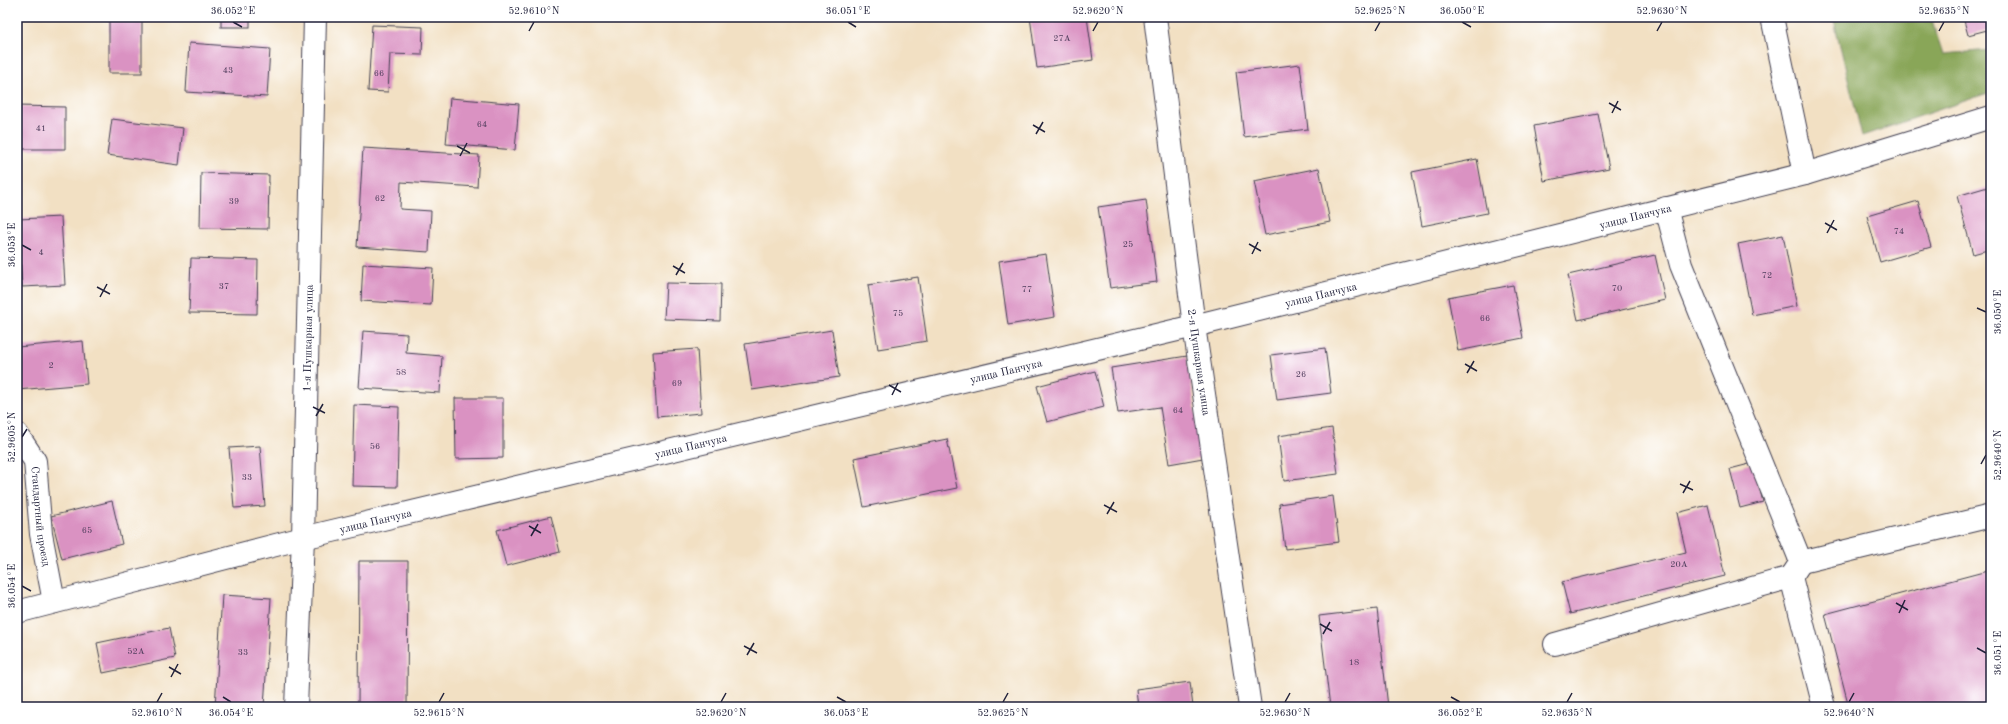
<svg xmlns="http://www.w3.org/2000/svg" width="2008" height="724" viewBox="0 0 2008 724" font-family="'Old Standard TT',serif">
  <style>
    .forest { fill: #89a658; stroke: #56644a }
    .building { fill: #da92c2 }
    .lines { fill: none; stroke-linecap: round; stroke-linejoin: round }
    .minor-casing { stroke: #413e4f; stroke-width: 24 }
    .minor { stroke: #fff; stroke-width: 22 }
    .ticks { fill: none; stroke: #22223b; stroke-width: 1.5 }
    .labels { text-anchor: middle; stroke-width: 4; stroke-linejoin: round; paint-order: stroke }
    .number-label { font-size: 9px; fill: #503e5d }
    .street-label { font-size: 11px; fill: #22223b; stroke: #fff }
    .neatline { fill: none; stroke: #22223b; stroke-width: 1.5 }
    .ticks-label { font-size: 10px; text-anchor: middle; fill: #22223b }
  </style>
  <rect width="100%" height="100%" fill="#fff"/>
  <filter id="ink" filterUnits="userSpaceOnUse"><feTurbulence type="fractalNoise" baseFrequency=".025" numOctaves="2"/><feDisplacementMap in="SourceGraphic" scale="8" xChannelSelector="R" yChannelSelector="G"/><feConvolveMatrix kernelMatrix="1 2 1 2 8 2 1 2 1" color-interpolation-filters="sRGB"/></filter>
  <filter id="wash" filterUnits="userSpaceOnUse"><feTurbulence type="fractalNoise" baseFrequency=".012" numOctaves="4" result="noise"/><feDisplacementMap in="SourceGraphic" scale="16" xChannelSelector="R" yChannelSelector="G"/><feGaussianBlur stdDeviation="0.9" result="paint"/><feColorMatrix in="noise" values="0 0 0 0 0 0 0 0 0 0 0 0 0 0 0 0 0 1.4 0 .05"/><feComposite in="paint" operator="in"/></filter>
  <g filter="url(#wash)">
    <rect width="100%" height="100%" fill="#f2e0c3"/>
    <polygon class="forest" points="1833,17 1931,17 1943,54 1991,50 1991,92 1862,136"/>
    <g id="blocks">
      <g class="building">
        <rect x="109" y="17" width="33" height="56"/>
        <rect x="221" y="17" width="29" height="10"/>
        <polygon points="1030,17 1087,17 1093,60 1037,68"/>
        <polygon points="1234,17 1265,17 1265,18 1235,22"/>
        <polygon points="1963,17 1991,17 1991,29 1968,35"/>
        <polygon points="372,25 423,27 422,55 390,54 388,92 368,91"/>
        <polygon points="189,43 270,49 267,97 186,92"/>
        <polygon points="1300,64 1308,129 1244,137 1236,72"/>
        <polygon points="450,98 519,104 515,150 446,144"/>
        <polygon points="17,106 65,107 65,149 17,149"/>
        <polygon points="1598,114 1609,168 1544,181 1534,126"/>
        <polygon points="112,119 183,128 179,165 107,155"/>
        <polygon points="363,148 479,155 477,187 401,182 400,209 431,211 429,252 357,247"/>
        <polygon points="1477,159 1487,213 1422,226 1412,172"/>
        <polygon points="1319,168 1330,222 1265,235 1254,181"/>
        <polygon points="201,173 269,175 268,229 200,228"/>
        <polygon points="1991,186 1991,249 1973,254 1957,196"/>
        <polygon points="1146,200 1157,282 1110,288 1098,207"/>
        <polygon points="1918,201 1931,247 1880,262 1867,216"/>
        <polygon points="61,217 65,285 22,287 18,219"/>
        <polygon points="1783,235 1797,306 1752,315 1738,244"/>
        <polygon points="1046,254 1055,317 1008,325 999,261"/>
        <polygon points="1655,255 1665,300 1578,320 1568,275"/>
        <polygon points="191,258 258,260 257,314 189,313"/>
        <polygon points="363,264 433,268 431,305 361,301"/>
        <polygon points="918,277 927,341 878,349 868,285"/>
        <polygon points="666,283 721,284 720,321 664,319"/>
        <polygon points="1513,285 1523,338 1458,351 1448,297"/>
        <polygon points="832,330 839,377 752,390 745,344"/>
        <polygon points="363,331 407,334 406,353 442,356 440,393 359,388"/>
        <polygon points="83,341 87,384 17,390 17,347"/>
        <polygon points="1325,348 1331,393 1277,400 1271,355"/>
        <polygon points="697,349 701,413 657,417 653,352"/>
        <polygon points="1187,356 1203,458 1169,464 1160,407 1118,413 1111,368"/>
        <polygon points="1095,371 1104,407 1047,422 1037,386"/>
        <polygon points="455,398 503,398 503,458 456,459"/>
        <polygon points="354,405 399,407 397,487 352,486"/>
        <polygon points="1332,428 1338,474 1284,481 1278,436"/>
        <polygon points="947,439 957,488 864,507 854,458"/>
        <polygon points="260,446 265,506 234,508 229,448"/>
        <polygon points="1753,463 1763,502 1740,508 1730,469"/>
        <polygon points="1333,496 1339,542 1285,549 1279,504"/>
        <polygon points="112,501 122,544 62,559 51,516"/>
        <polygon points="1708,505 1725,576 1570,614 1562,582 1686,552 1677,513"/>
        <polygon points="551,516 560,552 506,566 497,530"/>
        <polygon points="359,561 408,561 407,707 358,707"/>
        <polygon points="1991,570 1991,707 1849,707 1825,614"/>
        <polygon points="222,595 271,598 264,707 215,707"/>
        <polygon points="1377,609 1388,707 1330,707 1319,616"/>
        <polygon points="169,628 175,658 103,673 97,643"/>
        <polygon points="1190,682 1193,707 1138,707 1136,689"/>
      </g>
    </g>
  </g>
  <g filter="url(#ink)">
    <use href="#blocks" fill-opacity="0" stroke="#413e4f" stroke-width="1"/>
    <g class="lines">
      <defs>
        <g id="minor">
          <path id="s1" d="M1155,17L1194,326L1250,707"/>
          <polyline points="1772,17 1805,174"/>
          <polyline points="1666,208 1681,265 1801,562 1991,516"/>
          <path id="s2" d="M17,434L35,461L41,534L54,602"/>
          <polyline points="1799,565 1791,577 1824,707"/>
          <path id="s3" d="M17,612L303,538L1194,326L1805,174L1991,117"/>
          <polyline points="1555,644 1791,577"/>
          <path id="s4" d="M296,707L303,538L315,17"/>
        </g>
      </defs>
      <use href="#minor" class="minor-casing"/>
      <use href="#minor" class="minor"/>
    </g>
  </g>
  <path class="ticks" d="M233,22L242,27M848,22L856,27M1462,22L1471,27M529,31L534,22M1093,31L1098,22M1375,31L1380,22M1657,31L1662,22M1939,31L1944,22M1609,103L1621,110M1612,113L1618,101M1033,125L1045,132M1036,134L1043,122M457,146L470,153M460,156L467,143M1825,223L1837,230M1827,233L1834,220M1249,244L1261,251M22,245L31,250M1252,254L1258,242M673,266L685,273M676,275L683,263M97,287L110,294M100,297L107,284M1977,308L1986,312M1465,364L1477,371M1467,373L1474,361M889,385L901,392M892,395L898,383M313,407L325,413M316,416L323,404M22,437L27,429M1981,464L1986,455M1680,484L1693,490M1683,493L1690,481M1104,505L1117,512M1107,514L1114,502M529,526L541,533M531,536L538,524M22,586L31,591M1896,603L1908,610M1899,613L1905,600M1320,624L1332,631M1323,634L1330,622M744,646L757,653M1977,648L1986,653M747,655L754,643M169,667L181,674M171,677L178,664M223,697L231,702M837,697L846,702M1451,697L1460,702M157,702L162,693M439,702L444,693M721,702L726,693M1003,702L1008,693M1285,702L1290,693M1567,702L1572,693M1849,702L1854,693"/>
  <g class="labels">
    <g class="number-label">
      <text x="1062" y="41">27А</text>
      <text x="228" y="73">43</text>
      <text x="379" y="76">66</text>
      <text x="482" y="127">64</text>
      <text x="41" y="131">41</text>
      <text x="380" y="201">62</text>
      <text x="234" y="204">39</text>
      <text x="1899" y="234">74</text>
      <text x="1128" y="247">25</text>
      <text x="41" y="255">4</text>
      <text x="1767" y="278">72</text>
      <text x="224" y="289">37</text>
      <text x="1617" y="291">70</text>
      <text x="1027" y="292">77</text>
      <text x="898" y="316">75</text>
      <text x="1485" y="321">66</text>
      <text x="51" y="368">2</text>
      <text x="401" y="375">58</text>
      <text x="1301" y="377">26</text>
      <text x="677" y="386">69</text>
      <text x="1178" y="413">64</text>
      <text x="375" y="449">56</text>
      <text x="247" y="480">33</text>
      <text x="87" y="533">65</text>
      <text x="1679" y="567">20А</text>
      <text x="136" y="654">52А</text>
      <text x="243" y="655">33</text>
      <text x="1354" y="665">18</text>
    </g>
    <g class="street-label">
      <text dy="4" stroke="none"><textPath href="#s3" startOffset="1666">улица Панчука</textPath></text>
      <text dy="4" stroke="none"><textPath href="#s3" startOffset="1342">улица Панчука</textPath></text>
      <text dy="4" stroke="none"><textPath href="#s4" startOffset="369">1-я Пушкарная улица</textPath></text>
      <text dy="4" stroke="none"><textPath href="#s1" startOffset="348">2-я Пушкарная улица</textPath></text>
      <text dy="4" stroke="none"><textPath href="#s3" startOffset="1018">улица Панчука</textPath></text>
      <text dy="4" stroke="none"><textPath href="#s3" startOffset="694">улица Панчука</textPath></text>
      <text dy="4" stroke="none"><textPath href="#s2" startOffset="88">Стандартный проезд</textPath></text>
      <text dy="4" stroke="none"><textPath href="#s3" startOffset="370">улица Панчука</textPath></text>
    </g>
  </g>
  <rect width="2008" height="724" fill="none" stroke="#fff" stroke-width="44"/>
  <rect x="22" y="22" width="1964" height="680" class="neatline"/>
  <g class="ticks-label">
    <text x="233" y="14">36.052°E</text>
    <text x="534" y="14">52.9610°N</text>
    <text x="848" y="14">36.051°E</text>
    <text x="1098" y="14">52.9620°N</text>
    <text x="1380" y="14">52.9625°N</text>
    <text x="1462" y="14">36.050°E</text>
    <text x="1662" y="14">52.9630°N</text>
    <text x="1944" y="14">52.9635°N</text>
    <text transform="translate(11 245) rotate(-90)" y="4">36.053°E</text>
    <text transform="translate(1997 312) rotate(-90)" y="4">36.050°E</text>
    <text transform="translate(11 437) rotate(-90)" y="4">52.9605°N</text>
    <text transform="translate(1997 455) rotate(-90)" y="4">52.9640°N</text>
    <text transform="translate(11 586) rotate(-90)" y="4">36.054°E</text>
    <text transform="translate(1997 653) rotate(-90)" y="4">36.051°E</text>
    <text x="157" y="716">52.9610°N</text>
    <text x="231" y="716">36.054°E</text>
    <text x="439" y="716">52.9615°N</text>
    <text x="721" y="716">52.9620°N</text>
    <text x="846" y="716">36.053°E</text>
    <text x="1003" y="716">52.9625°N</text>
    <text x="1285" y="716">52.9630°N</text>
    <text x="1460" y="716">36.052°E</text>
    <text x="1567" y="716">52.9635°N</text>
    <text x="1849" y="716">52.9640°N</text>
  </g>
</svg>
